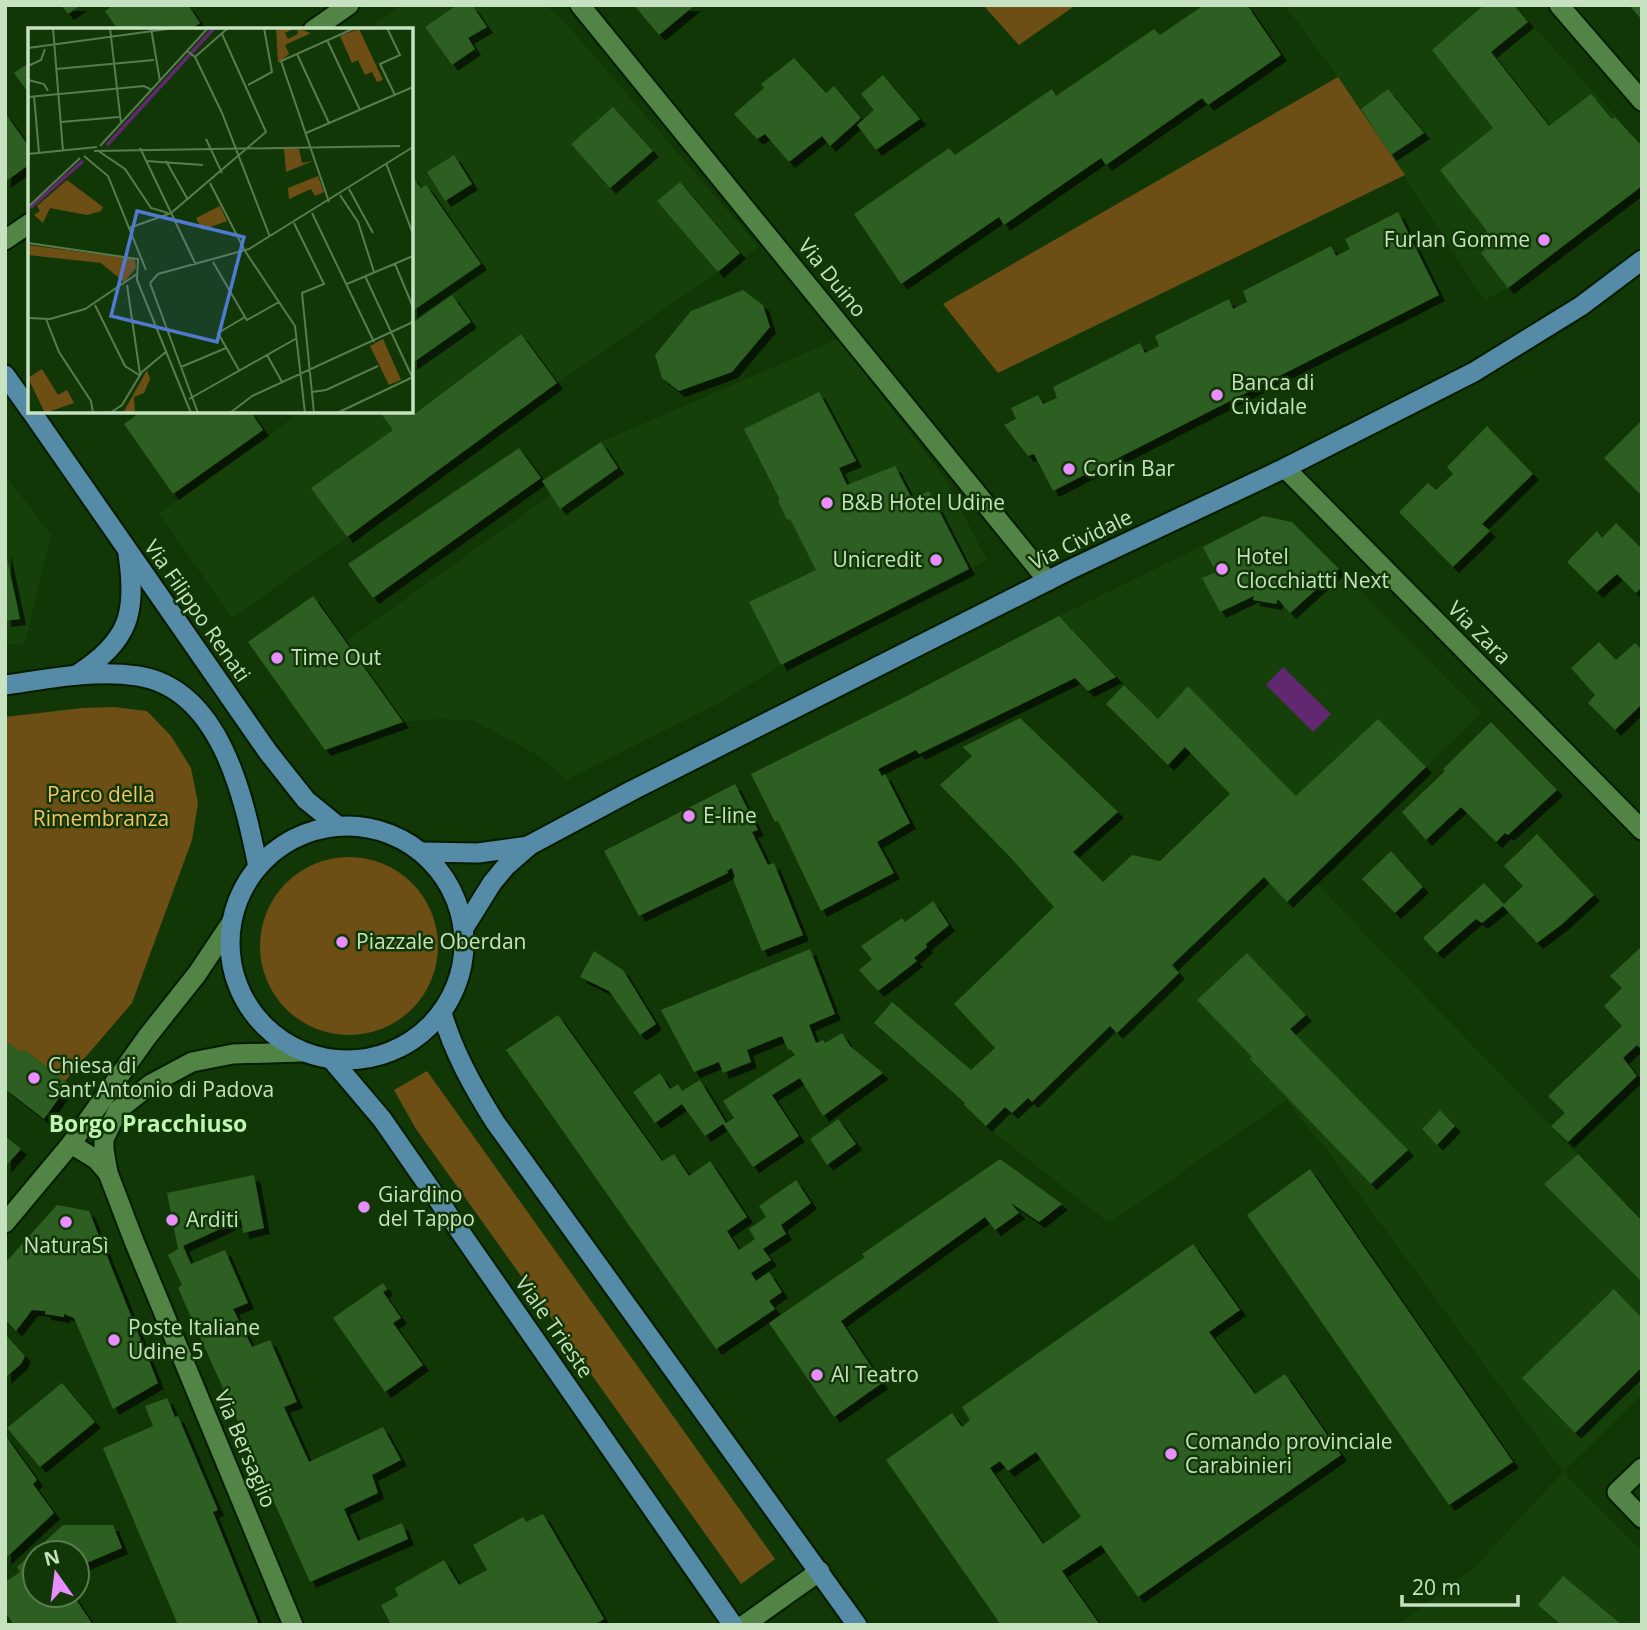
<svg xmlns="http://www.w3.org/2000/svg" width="1647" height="1630" viewBox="0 0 1647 1630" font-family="'Open Sans',sans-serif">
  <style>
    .built { fill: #154009 }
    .green { fill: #6d4f15 }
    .water { fill: #61276f }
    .building { fill: #2d5e20; fill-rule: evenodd; filter: url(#shadow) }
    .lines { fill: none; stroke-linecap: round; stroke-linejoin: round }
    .minor-casing { stroke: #031c00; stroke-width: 23 }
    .primary-casing { stroke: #031c00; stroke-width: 23 }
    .minor { stroke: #518445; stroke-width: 19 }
    .primary { stroke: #558ba7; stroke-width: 19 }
    .poi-dot { fill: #e98efe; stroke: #113706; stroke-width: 2.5 }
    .labels { text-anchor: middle; stroke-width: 5; stroke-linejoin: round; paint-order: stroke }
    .poi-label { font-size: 21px; fill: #c6e2c0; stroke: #113706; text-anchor: start }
    .street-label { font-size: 21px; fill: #c6e2c0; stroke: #113706 }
    .park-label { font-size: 21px; fill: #f8c263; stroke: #113706 }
    .neighbourhood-label { font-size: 23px; font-weight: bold; fill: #bef6b1; stroke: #113706 }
    .inset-river { fill: none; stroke: #61276f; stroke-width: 3.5 }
    .inset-road { fill: none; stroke: #597b50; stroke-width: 2 }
    .view { fill: #507ad1; fill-opacity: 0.15; stroke: #507ad1; stroke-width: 3.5 }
    .inset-edge { fill: none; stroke: #c6e2c0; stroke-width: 3.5 }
  </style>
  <defs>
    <filter id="shadow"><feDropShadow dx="6" dy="6" stdDeviation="0" flood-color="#0009"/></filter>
  </defs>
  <rect width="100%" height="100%" fill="#113706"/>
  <g class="built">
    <polygon points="402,5 546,5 568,26 759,247 718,272 557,383 347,537 232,618 159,513 294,417 290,411 411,411 411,195 421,188 411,175 411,30 367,30"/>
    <polygon points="1285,5 1514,5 1642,146 1642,186 1508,288 1484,300 1361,109"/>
    <polygon points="838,339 944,477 987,560 781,665 721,702 566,780 539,756 475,721 440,719 403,722 345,642 551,495 561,508 618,468 601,442"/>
    <polygon points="5,475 51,535 25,643 5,645"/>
    <polygon points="1263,516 1292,522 1481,713 1311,878 1642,1221 1642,1395 1563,1472 1642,1552 1642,1625 1397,1625 1474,1568 1563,1472 1329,1153 1286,1100 1109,1223 986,1126 949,1089 1253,818 1059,616"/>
  </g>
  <g class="green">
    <polygon points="983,5 1076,5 1019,45"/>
    <polygon points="1338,77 1405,175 998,373 943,304"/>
    <polygon points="113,707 147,711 171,736 191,768 198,803 192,840 132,1003 65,1081 24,1050 22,1053 5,1041 5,717 82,708"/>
    <circle cx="349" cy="946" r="89"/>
    <polygon points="427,1071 775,1559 741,1584 416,1129 394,1090"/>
  </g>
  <polygon class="water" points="1283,667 1331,714 1313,732 1266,685"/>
  <g class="building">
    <polygon points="61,5 81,5 68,14"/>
    <polygon points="113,5 188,5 200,23 190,30 118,30 105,11"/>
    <polygon points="457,5 472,5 487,27 468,38 475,49 452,65 425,27"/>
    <polygon points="634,5 695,5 659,35"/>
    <polygon points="1204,5 1247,5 1281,55 1208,105 1202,98 1106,165 1101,158 1004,225 999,217 901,284 854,214 949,148 955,155 1052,89 1056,96 1154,29 1160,35"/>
    <polygon points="1484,5 1514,5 1528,22 1491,52 1549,126 1591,94 1612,119 1615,117 1642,146 1642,186 1508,288 1481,253 1485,250 1477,239 1487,231 1440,170 1493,128 1432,50"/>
    <polygon points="1629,5 1642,5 1642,20"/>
    <polygon points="794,58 826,93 834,86 861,118 830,146 822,136 789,162 765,134 757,139 734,114 764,88 761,84"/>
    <polygon points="30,62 30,95 14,73"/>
    <polygon points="883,75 920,119 876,150 857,125 874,110 861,94"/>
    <polygon points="1388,89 1424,133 1391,155 1361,109"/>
    <polygon points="613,107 653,151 610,188 571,144"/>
    <polygon points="5,113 30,148 30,164 5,182"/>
    <polygon points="454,155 472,184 445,201 427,172"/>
    <polygon points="411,175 421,188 426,185 481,264 411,312"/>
    <polygon points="680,182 740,253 718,272 657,201"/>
    <polygon points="1398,212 1439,295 1053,491 1034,454 1028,456 1004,425 1016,419 1011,408 1038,395 1043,404 1057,398 1053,387 1140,343 1145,353 1159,346 1155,336 1229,299 1233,309 1247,302 1243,291 1331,246 1336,256 1350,249 1345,239"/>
    <polygon points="743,290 763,305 770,327 732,372 679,391 662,378 655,355 691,311"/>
    <polygon points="452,295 471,322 411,364 411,324"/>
    <polygon points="521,334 557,383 347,537 311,488 393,430 379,411 408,411 412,416"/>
    <polygon points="819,392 856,461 839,468 847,485 895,466 912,499 929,491 969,569 781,665 749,602 816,570 790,519 787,520 778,501 780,500 744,429"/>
    <polygon points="142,411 250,411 263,430 173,494 124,424"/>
    <polygon points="1642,420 1642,496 1604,458"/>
    <polygon points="1487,426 1533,474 1482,524 1490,531 1453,567 1399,512 1428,483 1436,490 1453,474 1447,467"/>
    <polygon points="601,442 618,468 560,509 542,481"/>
    <polygon points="519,448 541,478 373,598 348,564"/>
    <polygon points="1263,516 1292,522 1339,569 1290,613 1278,599 1276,604 1253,600 1254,596 1220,612 1202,578 1216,572 1203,547"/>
    <polygon points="1616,523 1642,549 1642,587 1636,593 1617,574 1597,592 1567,562 1597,531 1602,538"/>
    <polygon points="5,549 20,619 5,621"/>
    <polygon points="313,596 403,722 325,750 248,642"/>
    <polygon points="1059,616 1116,677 1088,691 1075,678 919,754 916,750 878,769 882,776 885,774 910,823 877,842 894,873 821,911 778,821 775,822 751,774 899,700"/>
    <polygon points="1599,642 1616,660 1635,643 1642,650 1642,704 1615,730 1588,703 1595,695 1571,668"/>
    <polygon points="1124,685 1158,719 1188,686 1296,796 1378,719 1426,767 1287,902 1264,877 1172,965 1179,973 1117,1033 1110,1026 1032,1102 1028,1098 1012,1113 1005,1107 986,1126 964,1105 965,1103 874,1023 892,1002 971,1070 995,1048 954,1004 1054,907 1011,858 940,785 972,756 963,747 1020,718 1118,812 1073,852 1103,882 1132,855 1160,861 1230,794 1185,747 1168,765 1106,704"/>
    <polygon points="1491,722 1557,790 1508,835 1505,833 1496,842 1461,807 1426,840 1402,812 1445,771 1443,769"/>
    <polygon points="735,784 758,830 752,832 768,865 774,863 803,935 762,951 733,879 735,878 732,868 727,871 728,873 639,916 604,851"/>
    <polygon points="1537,834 1594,895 1561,925 1537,943 1503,906 1482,923 1476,919 1437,953 1423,938 1484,883 1504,904 1523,886 1504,866"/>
    <polygon points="1391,851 1423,887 1395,913 1362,879"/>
    <polygon points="933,901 949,925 926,944 927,947 914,958 917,961 878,991 859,970 872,959 861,946 902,918 905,922"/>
    <polygon points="1642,946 1642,1050 1637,1045 1623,1058 1637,1076 1568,1142 1551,1126 1565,1113 1548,1096 1622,1026 1604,1006 1622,988 1610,976"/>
    <polygon points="810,949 835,1014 809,1025 816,1043 823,1040 825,1043 842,1033 850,1046 883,1073 823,1116 800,1078 772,1095 799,1136 753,1167 723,1124 705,1136 682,1104 655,1123 633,1092 660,1073 670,1089 678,1084 682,1091 700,1080 726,1123 734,1118 723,1101 795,1055 790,1049 788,1050 782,1036 747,1050 751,1062 723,1073 719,1062 694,1072 661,1010"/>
    <polygon points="594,951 623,970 656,1024 640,1035 609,991 580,977"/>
    <polygon points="1247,953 1306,1015 1290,1029 1408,1150 1371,1184 1250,1059 1252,1057 1197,1000"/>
    <polygon points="558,1015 662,1161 674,1154 689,1176 710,1161 747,1217 727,1231 739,1250 755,1239 749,1229 766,1217 759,1206 796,1180 811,1203 781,1225 786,1234 763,1249 771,1260 751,1273 756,1281 769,1272 782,1292 769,1301 775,1309 716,1349 506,1050"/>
    <polygon points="5,1041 22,1053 23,1049 69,1084 44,1119 5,1089"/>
    <polygon points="1440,1110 1455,1126 1437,1145 1422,1129"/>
    <polygon points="838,1119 856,1144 827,1165 810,1139"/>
    <polygon points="5,1136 21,1149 5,1167"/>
    <polygon points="1578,1154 1642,1221 1642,1282 1544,1184"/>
    <polygon points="1000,1159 1062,1204 1039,1222 1011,1203 1019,1213 995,1230 985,1217 841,1321 882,1383 834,1417 769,1323 865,1257 862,1254"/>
    <polygon points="1310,1169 1513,1462 1449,1505 1247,1215"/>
    <polygon points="254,1175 264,1228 243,1233 241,1219 205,1236 183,1246 191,1264 225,1250 248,1303 233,1309 252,1347 270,1340 297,1402 284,1407 309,1462 383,1427 401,1460 372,1475 378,1493 344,1509 358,1541 402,1523 408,1539 310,1582 178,1288 182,1285 168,1255 178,1249 167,1193"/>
    <polygon points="57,1205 89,1211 158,1383 113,1409 74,1318 64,1314 64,1317 45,1314 45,1311 32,1310 16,1331 5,1319 5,1263"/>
    <path d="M1193,1244L1240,1310L1209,1332L1255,1394L1285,1374L1341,1455L1138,1597L1101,1545L1062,1571L1100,1625H1001L886,1460L952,1413L962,1427L970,1420L962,1407ZM1036,1452L1081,1517L1043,1544L990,1468L1000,1461L1008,1471Z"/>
    <polygon points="383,1283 387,1289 383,1292 401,1318 393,1323 423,1365 385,1392 333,1318"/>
    <polygon points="1614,1289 1642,1318 1642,1367 1575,1433 1522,1378"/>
    <polygon points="5,1334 25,1356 21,1364 5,1378"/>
    <polygon points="62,1383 95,1422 40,1467 7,1428"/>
    <polygon points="167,1398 175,1417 178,1416 218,1510 213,1512 259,1625 178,1625 103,1448 153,1426 145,1406"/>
    <polygon points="5,1435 37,1480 33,1484 54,1513 5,1559"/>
    <polygon points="543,1514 604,1619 594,1625 391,1625 381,1605 398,1596 395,1588 444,1560 459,1585 487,1570 473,1545 523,1517 526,1522"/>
    <polygon points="63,1525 113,1525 122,1548 77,1567 77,1553 35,1553 35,1595 73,1595 93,1625 14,1625 5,1612 5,1578 7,1581 20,1572 17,1567"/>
    <polygon points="1563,1576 1622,1625 1561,1625 1538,1605"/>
  </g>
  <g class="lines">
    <defs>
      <g id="minor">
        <polyline points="580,5 1048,581"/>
        <polyline points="1559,5 1642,101"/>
        <polyline points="313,30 349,5"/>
        <polyline points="5,240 30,223"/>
        <polyline points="1285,468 1642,830"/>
        <polyline points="71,1144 97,1160 108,1173"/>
        <polyline points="5,1223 71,1144 147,1037 197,974 231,923"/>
        <polyline points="1642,1468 1617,1492 1642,1518"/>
        <polyline points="293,1625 134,1241 108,1173 104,1150 104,1139 118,1110 151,1084 192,1062 233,1054 302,1052"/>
        <polyline points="744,1625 820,1571"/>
      </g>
      <g id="primary">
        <polyline points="5,375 30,410"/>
        <polyline points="31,411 268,752 306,800 338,826"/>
        <path d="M78,674C129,641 137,613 128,554"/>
        <path d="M5,685C49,679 94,669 138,676C221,689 244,798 258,867"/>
        <circle cx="347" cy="943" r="117"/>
        <polyline points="421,852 478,853 529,846"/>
        <polyline points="464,928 492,883 506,866 530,845 633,790 1069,570 1285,468 1474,372 1581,306 1642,260"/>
        <path d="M442,1013C454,1053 473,1087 495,1122L857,1625"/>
        <polyline points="332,1060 382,1119 733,1625"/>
      </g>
    </defs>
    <use href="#minor" class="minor-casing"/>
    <use href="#primary" class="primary-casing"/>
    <use href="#minor" class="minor"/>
    <use href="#primary" class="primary"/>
  </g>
  <g class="poi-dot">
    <circle cx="1544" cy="240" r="7"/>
    <circle cx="1217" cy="395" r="7"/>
    <circle cx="1069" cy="469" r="7"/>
    <circle cx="827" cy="503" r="7"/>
    <circle cx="936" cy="560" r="7"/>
    <circle cx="1222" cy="569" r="7"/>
    <circle cx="277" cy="658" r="7"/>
    <circle cx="689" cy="816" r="7"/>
    <circle cx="342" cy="942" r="7"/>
    <circle cx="34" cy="1078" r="7"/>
    <circle cx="364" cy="1207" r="7"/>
    <circle cx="172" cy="1220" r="7"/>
    <circle cx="66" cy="1222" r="7"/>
    <circle cx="114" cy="1340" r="7"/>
    <circle cx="817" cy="1375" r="7"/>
    <circle cx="1171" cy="1454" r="7"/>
  </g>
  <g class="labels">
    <g class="poi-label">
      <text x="1530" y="247" text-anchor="end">Furlan Gomme</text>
      <text x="1231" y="390">Banca di<tspan x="1231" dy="24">Cividale</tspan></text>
      <text x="1083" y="476">Corin Bar</text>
      <text x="841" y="510">B&amp;B Hotel Udine</text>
      <text x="1236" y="564">Hotel<tspan x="1236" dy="24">Clocchiatti Next</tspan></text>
      <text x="922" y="567" text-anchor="end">Unicredit</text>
      <text x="291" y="665">Time Out</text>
      <text x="703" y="823">E-line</text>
      <text x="356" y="949">Piazzale Oberdan</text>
      <text x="48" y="1073">Chiesa di<tspan x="48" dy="24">Sant'Antonio di Padova</tspan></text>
      <text x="378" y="1202">Giardino<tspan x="378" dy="24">del Tappo</tspan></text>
      <text x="186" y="1227">Arditi</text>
      <text x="66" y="1253" text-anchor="middle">NaturaSì</text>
      <text x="128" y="1335">Poste Italiane<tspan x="128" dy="24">Udine 5</tspan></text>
      <text x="831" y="1382">Al Teatro</text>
      <text x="1185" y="1449">Comando provinciale<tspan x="1185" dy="24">Carabinieri</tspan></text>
    </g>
    <g class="street-label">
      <text transform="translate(832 278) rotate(51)" y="7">Via Duino</text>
      <text transform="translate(1081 540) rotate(-26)" y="7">Via Cividale</text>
      <text transform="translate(197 611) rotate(55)" y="7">Via Filippo Renati</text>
      <text transform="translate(1479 633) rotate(45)" y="7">Via Zara</text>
      <text transform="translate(554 1327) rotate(55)" y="7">Viale Trieste</text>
      <text transform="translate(245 1449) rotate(67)" y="7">Via Bersaglio</text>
    </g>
    <g class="park-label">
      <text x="101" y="802">Parco della<tspan x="101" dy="24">Rimembranza</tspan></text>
    </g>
    <g class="neighbourhood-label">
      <text x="148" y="1132">Borgo Pracchiuso</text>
    </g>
  </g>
  <g transform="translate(28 28)">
    <rect width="385" height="385" fill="#113706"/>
    <path d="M248,0H267L257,5L260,11L270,6L269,0L283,5L257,17L261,26L250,35ZM331,1L355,52L349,54L344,44L337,47L330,32L324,35L312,8ZM256,121H271L274,135L285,133L258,144ZM290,148L296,164L287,168L283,161L261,171L260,160ZM39,152L75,179L73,183L59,187L22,180L15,195L6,187L12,183L9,178ZM192,178L199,193L174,202L168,190ZM0,217L107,231L108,240L96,254L73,235L0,227ZM355,311L373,352L361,357L342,318ZM14,341L30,367L39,362L46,375L17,385L0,350ZM119,342L122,351L116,365L106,369L107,385H95Z" fill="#6d4f15"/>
    <path class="inset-river" d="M79,117L186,0M2,180L55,133"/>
    <path class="inset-road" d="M25,0L35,123M82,0L93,95M123,0L132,53M359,0L372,27L352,36L367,67M299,12L332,82M0,20L147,0M159,23L167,29L194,85L242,209M269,26L301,95M167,29L200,0M0,38L13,32L17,21M28,41L126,32M0,52L16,56L20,63M220,57L244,44L236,0M6,68L11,125M0,69L116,58L124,62M33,94L91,89M278,105L385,59M178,111L194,145M72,118L180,0M112,120L168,237M69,122L97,141L123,180L140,185M66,123L372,118M0,126L69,119M56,128L80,148L118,242M118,133L175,137M138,133L160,172M358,135L385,206M182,155L217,223L267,298L277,385M321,161L345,205M312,167L330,194L346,244M301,174L253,33L327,0M0,179L52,130M284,185L346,314M266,195L296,256L274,265L286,385M101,200L143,185L238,104L194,6M0,215L110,231L109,252L163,385M185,234L217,289M367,236L385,279M337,248L385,351M122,255L130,246L221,221L385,119M122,255L170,385M319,256L385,228M99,257L112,346M67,277L97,338L111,347M217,289L219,292L251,274M0,290L22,291L57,281L109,246M18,291L31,324L63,373L65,385M239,327L254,354M153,339L198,320M211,342L190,305L217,289M284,364L298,362L350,338M161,371L269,310M82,385L94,377L114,344L139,323M202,385L224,368L385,294M309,385L385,349"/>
    <path class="view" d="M109,183L216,209L189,314L83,288Z"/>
    <rect width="385" height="385" class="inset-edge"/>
  </g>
  <rect width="1647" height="1630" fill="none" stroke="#c6e2c0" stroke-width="14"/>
  <g transform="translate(56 1574) rotate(346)"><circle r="33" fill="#113706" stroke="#597b50" stroke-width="2"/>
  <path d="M0-5L12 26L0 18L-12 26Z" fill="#e98efe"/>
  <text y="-10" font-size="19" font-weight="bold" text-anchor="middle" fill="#c6e2c0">N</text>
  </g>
  <path d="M1402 1595v10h116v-10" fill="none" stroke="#c6e2c0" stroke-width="3.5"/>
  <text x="1412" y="1595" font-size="21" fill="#c6e2c0" stroke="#113706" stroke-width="5" paint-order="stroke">20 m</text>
</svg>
